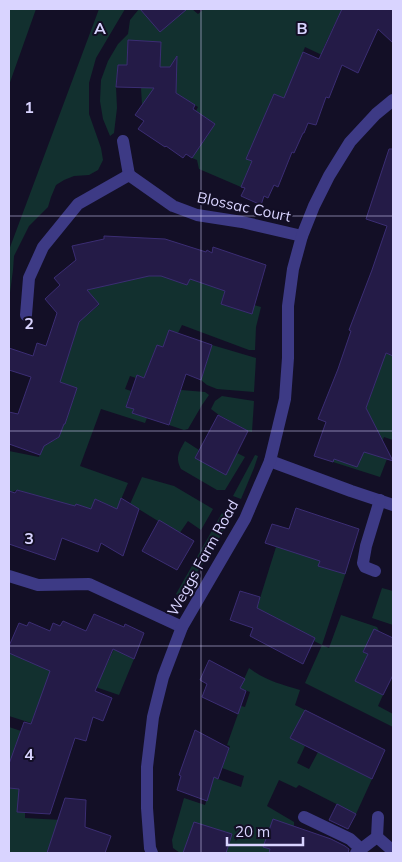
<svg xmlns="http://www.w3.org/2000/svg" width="402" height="862" viewBox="0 0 402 862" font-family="Mulish,sans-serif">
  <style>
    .green { fill: #12302f }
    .building { fill: #241b47; stroke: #3b2d73 }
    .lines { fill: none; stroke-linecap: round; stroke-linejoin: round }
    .minor { stroke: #3d3a85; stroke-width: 12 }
    .grid { fill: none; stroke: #d9d4ff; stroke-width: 1; stroke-opacity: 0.55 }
    .labels { text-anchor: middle; stroke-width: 4; stroke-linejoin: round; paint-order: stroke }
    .street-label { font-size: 15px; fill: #d9d4ff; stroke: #130f26 }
    .grid-label { font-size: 16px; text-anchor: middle; font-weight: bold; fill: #d9d4ff; stroke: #130f26; stroke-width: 4; stroke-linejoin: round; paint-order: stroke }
  </style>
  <rect width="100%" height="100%" fill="#130f26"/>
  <g class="green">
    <polygon points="9,9 36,9 9,85"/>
    <polygon points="99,9 125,9 96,58 89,83 89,114 101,148 103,160 98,170 89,175 74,176 64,180 56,185 51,197 48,207 29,226 14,256 13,270 9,300 9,250"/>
    <polygon points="139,9 140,9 151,21 170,22 187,9 192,9 198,14 204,9 291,9 292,10 297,9 358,9 374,25 340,13 323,49 341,59 339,63 305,47 291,82 316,110 274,94 247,159 252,161 241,187 199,169 197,160 192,158 215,124 196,111 198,107 184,98 155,102 148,97 142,105 141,88 136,88 137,83 177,67 160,67 160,42 128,41 127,58 133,65 118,65 116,87 117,108 114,133 110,136 103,119 100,101 101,80 108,61 118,44 128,34 130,20"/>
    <polygon points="156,261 190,278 225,290 221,304 252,314 254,305 261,307 256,327 255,350 249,350 182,325 178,333 169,330 163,347 157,345 144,378 137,375 136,378 130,376 125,389 131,391 126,406 134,409 133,413 147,418 145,423 101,409 80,466 128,483 117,509 95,499 91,509 76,505 74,509 51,502 45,498 17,490 12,492 9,491 9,451 39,457 46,439 53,441 59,437 61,432 60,423 65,424 76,388 32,373 63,371 83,310 88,314 99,305 86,288"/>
    <polygon points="212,345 256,358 254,392 217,389 207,385 201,380"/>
    <polygon points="384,353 393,356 393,440 384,437 377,455 387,459 380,477 333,462 334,459 368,425 370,417 367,410 367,405 376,381 376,376"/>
    <polygon points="181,390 205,392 209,395 202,405 188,429 184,430 169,425"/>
    <polygon points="222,396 254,401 252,432 248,431 219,415 211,409 215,401"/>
    <path d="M185,441L199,450L195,458L237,453L245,457L225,490H217L181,469C175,457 179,452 185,441Z"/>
    <polygon points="255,455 258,456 254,468 241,499 233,496"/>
    <polygon points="142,477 174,486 213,509 201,530 188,521 179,534 137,508 128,522 123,520"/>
    <polygon points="222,513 229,520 214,548 180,597 176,594"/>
    <polygon points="328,538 319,566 339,572 341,564 348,566 322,645 329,648 341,615 377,627 379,631 371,647 366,645 363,651 368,654 355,681 383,695 378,706 393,714 393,727 305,683 322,645 314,641 315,638 253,628 251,627 276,547 282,547"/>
    <polygon points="382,588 393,591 393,625 372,618"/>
    <polygon points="114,649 134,659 119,695 84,683 38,705 31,723 9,716 9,653 26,660 103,672"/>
    <path d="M249,668C266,681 280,684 300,690L295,705L305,710L290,738L305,746L297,763L309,769L318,752L372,779L356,814L299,785L296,788L279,780L267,806L294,822V826L288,844L266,837L263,846L270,849L269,853H226L230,839L227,832L222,831L216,834L190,833L183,853H180L173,848L172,840L184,798L205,805L214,777L218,779L241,787L244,776L222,768L230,746L227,745L239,711L241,706L245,707L250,692L240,688Z"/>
    <polygon points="9,727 21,731 14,749 26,754 42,774 9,772"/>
    <polygon points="9,788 19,789 25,812 25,818 62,820 47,853 9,853"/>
  </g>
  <g class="building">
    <polygon points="140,9 187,9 160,32"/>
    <polygon points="342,9 393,9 393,43 378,29 358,73 342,65 329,98 326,97 316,125 308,123 304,133 303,133 294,153 292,152 278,187 274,185 268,198 264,196 261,205 241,196 245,188 241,187 252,161 246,159 274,94 284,98 303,52 319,59"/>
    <polygon points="128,40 161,42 160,67 170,67 177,56 176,93 195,105 193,109 215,124 192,158 186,154 183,158 166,146 165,147 138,129 144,121 135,115 154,88 116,87 118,65 127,65"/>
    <polygon points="389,149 393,149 393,356 386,353 366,408 393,461 364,452 357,467 334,459 333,462 314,456 326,422 318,419 338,369 351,331 349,330 372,270 387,226 366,219"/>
    <polygon points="104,236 165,239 206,252 207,250 212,253 213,247 266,265 252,314 221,304 225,291 190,279 187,285 161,276 149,276 87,290 99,304 79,322 60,382 77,388 65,424 64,424 59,437 44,446 40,455 9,444 9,412 18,414 31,377 9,370 9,348 33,356 37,343 46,346 57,313 45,299 60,285 54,278 76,260 72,246 104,239"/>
    <polygon points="169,330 212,345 201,380 186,374 169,425 132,413 134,409 126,407 137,375 144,378 157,345 163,347"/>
    <polygon points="218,415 248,431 226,475 195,458"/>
    <polygon points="17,490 75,506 76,504 91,509 95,499 117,509 121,498 139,509 123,556 101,543 98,552 62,538 55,560 9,544 9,491 15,493"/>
    <polygon points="296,508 359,529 345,574 318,566 320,561 265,543 272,524 289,529"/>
    <polygon points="159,520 194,541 177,570 142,551"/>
    <polygon points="240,591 260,597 257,608 315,638 303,664 250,636 253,628 230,620"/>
    <polygon points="94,614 124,627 125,624 144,633 134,659 113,649 95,691 112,698 103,721 93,717 86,741 75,738 50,814 17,812 19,789 9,788 9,764 24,722 31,724 50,671 9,653 9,646 19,623 27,626 29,622 50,631 53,623 60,626 63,621 86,631"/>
    <polygon points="374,629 393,638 393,675 383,695 355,681 368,654 363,652"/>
    <polygon points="209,660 245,679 240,688 246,691 238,714 202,697 207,684 200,680"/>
    <polygon points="305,710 385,750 372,779 290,738"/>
    <polygon points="195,730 229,748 218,779 214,777 207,801 177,790 181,776 179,775"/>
    <polygon points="65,798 86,800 85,827 111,836 105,853 47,853"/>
    <polygon points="337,804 356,814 348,829 329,820"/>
    <polygon points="273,819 331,839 345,846 349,849 348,853 269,853 270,849 263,847"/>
    <polygon points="194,822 232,834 226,853 183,853"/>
  </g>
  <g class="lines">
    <g class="minor">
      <polyline points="123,141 129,175"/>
      <polyline points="26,315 29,278 43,247 78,204 129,175 173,206 197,215 242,222 302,236"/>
      <polyline points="270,461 351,491 393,505"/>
      <polyline points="375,571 365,567 363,563 366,546 380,500"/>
      <polyline points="9,576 38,585 89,584 182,627"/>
      <polyline points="304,817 350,839 361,849"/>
      <polyline points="377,837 393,851"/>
      <polyline points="152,853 150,848 147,808 147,767 153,717 163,677 182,627 245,519 270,461 285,399 288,358 288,306 293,269 302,236 314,206 329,176 350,142 376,114 393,100"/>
      <polyline points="356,853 377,837 378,817"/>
    </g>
  </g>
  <path class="grid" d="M201,9V853M9,216H393M9,431H393M9,646H393"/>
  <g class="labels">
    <g class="street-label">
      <text transform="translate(244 207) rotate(12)" y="5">Blossac Court</text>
      <text transform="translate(203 558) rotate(-61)" y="5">Weggs Farm Road</text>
    </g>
  </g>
  <g class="grid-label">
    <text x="100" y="34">A</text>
    <text x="302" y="34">B</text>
    <text x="29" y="113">1</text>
    <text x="29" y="329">2</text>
    <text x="29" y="544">3</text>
    <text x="29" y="760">4</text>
  </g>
  <rect width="402" height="862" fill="none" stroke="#d9d4ff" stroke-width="20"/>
  <path d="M227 837v8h76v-8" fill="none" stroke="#d9d4ff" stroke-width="2.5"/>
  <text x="235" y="837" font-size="15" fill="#d9d4ff" stroke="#130f26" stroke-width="4" paint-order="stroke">20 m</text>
</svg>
